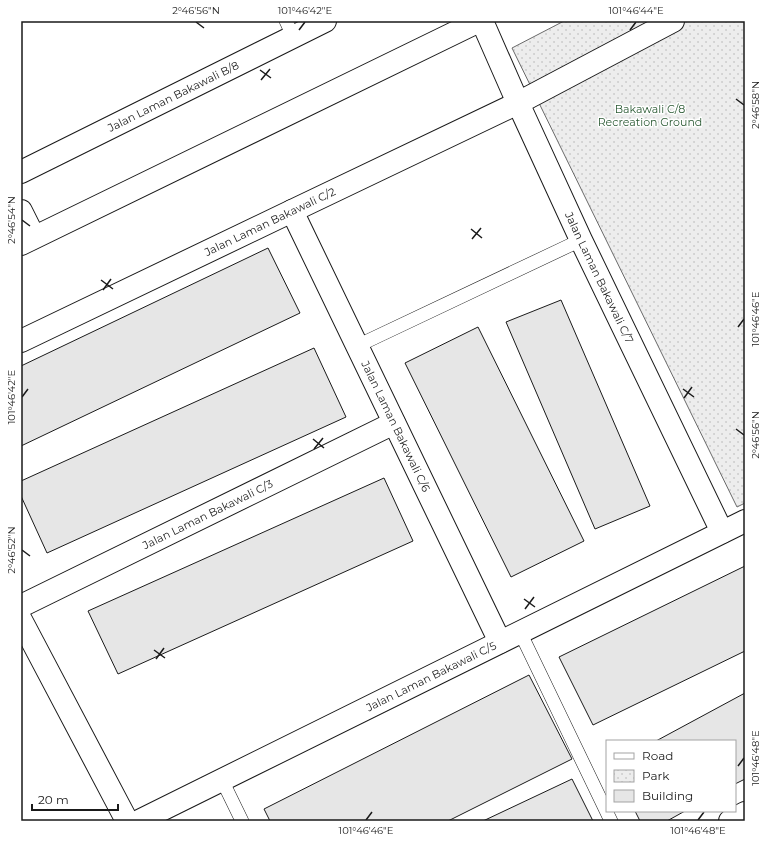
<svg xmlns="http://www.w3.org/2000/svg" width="766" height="842" viewBox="0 0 766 842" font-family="Montserrat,sans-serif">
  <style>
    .park { fill: url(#park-dots); stroke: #6a6a6a }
    .building { fill: #e6e6e6; stroke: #1a1a1a }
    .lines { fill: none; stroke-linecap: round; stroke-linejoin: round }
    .lane-casing { stroke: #1a1a1a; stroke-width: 14 }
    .street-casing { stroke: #1a1a1a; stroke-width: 24 }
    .lane { stroke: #fff; stroke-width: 13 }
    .street { stroke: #fff; stroke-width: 22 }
    .ticks { fill: none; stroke: #1a1a1a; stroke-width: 1.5 }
    .labels { text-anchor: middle; stroke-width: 3; stroke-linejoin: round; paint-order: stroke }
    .street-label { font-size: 11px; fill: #1a1a1a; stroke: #fff }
    .park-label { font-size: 11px; fill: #2b5a34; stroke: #fff }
    .neatline { fill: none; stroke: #1a1a1a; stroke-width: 1.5 }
    .ticks-label { font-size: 10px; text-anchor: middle; fill: #1a1a1a }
  </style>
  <defs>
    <pattern id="park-dots" width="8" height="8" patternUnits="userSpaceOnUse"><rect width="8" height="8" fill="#ededed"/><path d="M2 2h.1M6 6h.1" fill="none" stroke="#cbcbcb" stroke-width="1.8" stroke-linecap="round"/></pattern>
  </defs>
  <rect width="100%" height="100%" fill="#fff"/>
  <polygon class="park" points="564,21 745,21 745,503 737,507 512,48"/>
  <g class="building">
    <polygon points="268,248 300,313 21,446 21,366"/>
    <polygon points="561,300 650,506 595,529 506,322"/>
    <polygon points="478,327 584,541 511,577 405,363"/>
    <polygon points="314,348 346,417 47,553 21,496 21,481"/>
    <polygon points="384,478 413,541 118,674 88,611"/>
    <polygon points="745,566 745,651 593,725 559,657"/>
    <polygon points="529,675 572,759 448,821 270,821 264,809"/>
    <polygon points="745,693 745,779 735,784 735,741 656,741"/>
    <polygon points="572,779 593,821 483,821"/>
    <polygon points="635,811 685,811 667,821 640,821"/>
  </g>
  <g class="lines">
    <defs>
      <g id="lane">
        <polyline points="286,21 293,36"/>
        <polyline points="357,346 581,240"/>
        <polyline points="520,632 611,821"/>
        <polyline points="222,780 242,821"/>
      </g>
      <g id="street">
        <path id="s1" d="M482,21L518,103L581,240L722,532"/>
        <path id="s2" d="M21,172L325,21"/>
        <polyline points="21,211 34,237"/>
        <path id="s3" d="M292,211L500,642"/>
        <polyline points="21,244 479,21"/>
        <path id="s4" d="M21,341L292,211L518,103L673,21"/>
        <path id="s5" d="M21,606L394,423"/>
        <polyline points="21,620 127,821"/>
        <path id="s6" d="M139,821L745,521"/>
        <polyline points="730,821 745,813"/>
      </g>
    </defs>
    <use href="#lane" class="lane-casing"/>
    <use href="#street" class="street-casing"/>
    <use href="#lane" class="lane"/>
    <use href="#street" class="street"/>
  </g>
  <path class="ticks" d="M196,22L204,28M299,30L305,22M630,30L636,22M260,70L271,78M261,80L270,69M736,99L744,105M22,220L30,226M471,229L482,238M472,239L481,228M101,280L113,289M103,290L111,279M738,327L744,319M683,389L694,397M22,397L28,389M684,398L692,387M736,429L744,435M313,439L324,448M314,449L323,438M22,550L30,556M524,599L535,607M525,609L534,597M154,650L165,658M156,659L164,648M738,766L744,758M366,820L372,812M698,820L704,812"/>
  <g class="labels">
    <g class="street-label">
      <text dy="4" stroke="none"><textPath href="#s2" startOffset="170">Jalan Laman Bakawali B/8</textPath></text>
      <text dy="4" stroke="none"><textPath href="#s4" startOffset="276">Jalan Laman Bakawali C/2</textPath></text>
      <text dy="4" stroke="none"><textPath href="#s1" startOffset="282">Jalan Laman Bakawali C/7</textPath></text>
      <text dy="4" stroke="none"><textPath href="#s3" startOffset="239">Jalan Laman Bakawali C/6</textPath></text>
      <text dy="4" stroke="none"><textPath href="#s5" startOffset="208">Jalan Laman Bakawali C/3</textPath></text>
      <text dy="4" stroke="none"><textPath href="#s6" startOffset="326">Jalan Laman Bakawali C/5</textPath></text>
    </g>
    <g class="park-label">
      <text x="650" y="113">Bakawali C/8<tspan x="650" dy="13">Recreation Ground</tspan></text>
    </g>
  </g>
  <rect width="766" height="842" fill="none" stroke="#ffffff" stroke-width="44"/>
  <rect x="606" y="740" width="130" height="72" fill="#ffffff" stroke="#a3a3a3"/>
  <rect x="614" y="753" width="20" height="6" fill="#ffffff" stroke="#a3a3a3"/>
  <text x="642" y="760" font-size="12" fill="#1a1a1a">Road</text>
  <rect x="614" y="770" width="20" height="12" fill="url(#park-dots)" stroke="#a3a3a3"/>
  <text x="642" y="780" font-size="12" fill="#1a1a1a">Park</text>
  <rect x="614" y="790" width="20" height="12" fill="#e6e6e6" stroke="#a3a3a3"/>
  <text x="642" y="800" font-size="12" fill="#1a1a1a">Building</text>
  <path d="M32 804v6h86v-6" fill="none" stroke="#1a1a1a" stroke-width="2"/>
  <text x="38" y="804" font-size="12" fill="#1a1a1a" stroke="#ffffff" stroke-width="3" paint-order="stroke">20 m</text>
  <rect x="22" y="22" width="722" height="798" class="neatline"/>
  <g class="ticks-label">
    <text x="196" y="14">2°46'56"N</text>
    <text x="305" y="14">101°46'42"E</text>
    <text x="636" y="14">101°46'44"E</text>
    <text transform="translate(755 105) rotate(-90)" y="4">2°46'58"N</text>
    <text transform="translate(11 220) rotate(-90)" y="4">2°46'54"N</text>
    <text transform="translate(755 319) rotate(-90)" y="4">101°46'46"E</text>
    <text transform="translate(11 397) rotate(-90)" y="4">101°46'42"E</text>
    <text transform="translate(755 435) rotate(-90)" y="4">2°46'56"N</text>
    <text transform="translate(11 550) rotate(-90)" y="4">2°46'52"N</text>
    <text transform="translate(755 758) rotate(-90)" y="4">101°46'48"E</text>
    <text x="366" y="834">101°46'46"E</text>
    <text x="698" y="834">101°46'48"E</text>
  </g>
</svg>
